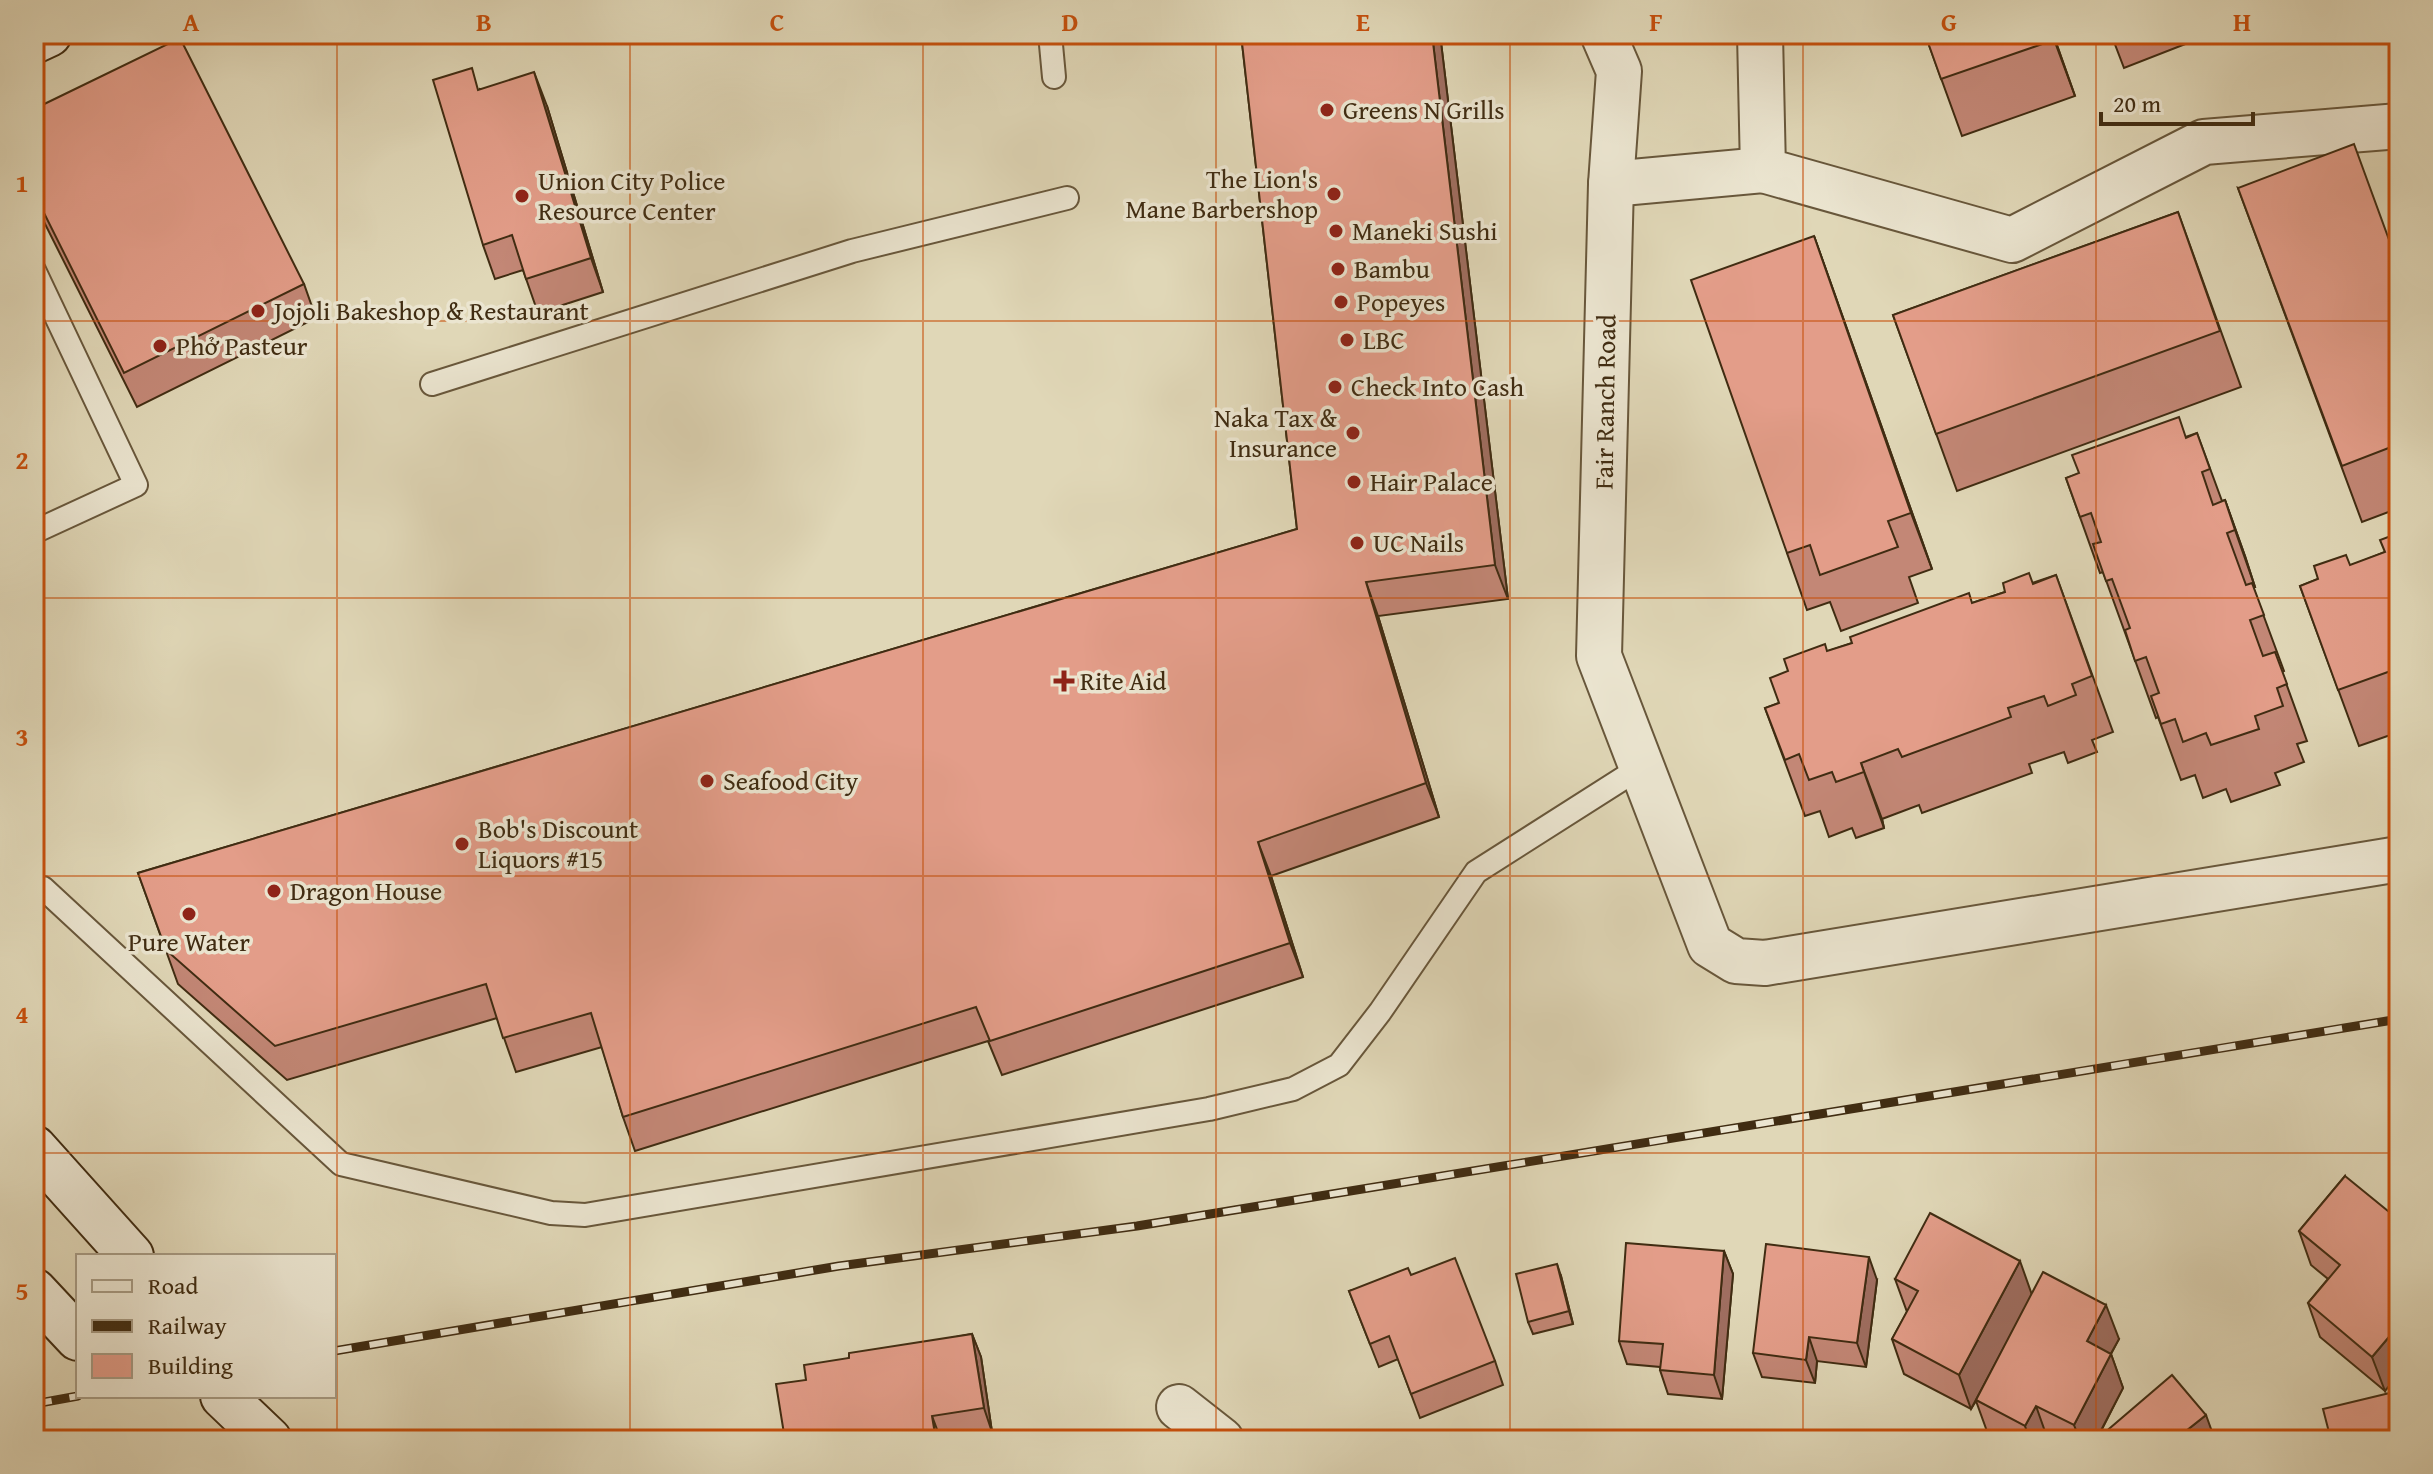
<svg xmlns="http://www.w3.org/2000/svg" width="2433" height="1474" viewBox="0 0 2433 1474" font-family="'Gentium Book Plus',serif">
  <style>
    .lines { fill: none; stroke-linecap: round; stroke-linejoin: round }
    .service-casing { stroke: #68573b; stroke-width: 26 }
    .minor-casing { stroke: #68573b; stroke-width: 48 }
    .secondary-casing { stroke: #402c12; stroke-width: 48 }
    .service { stroke: #ebe5d0; stroke-width: 22 }
    .minor { stroke: #ebe5d0; stroke-width: 44 }
    .secondary { stroke: #ebe5d0; stroke-width: 44 }
    .rail-casing { stroke: #402c12; stroke-width: 9 }
    .rail { stroke: #ebe5d0; stroke-width: 6; stroke-dasharray: 18; stroke-linecap: butt }
    .wall { fill: #c38776; stroke: #402c12; stroke-width: 2 }
    .shaded-wall { fill: #9f6e60; stroke: #402c12; stroke-width: 2 }
    .building { fill: #e39d89; stroke: #402c12; stroke-width: 2 }
    .grid { fill: none; stroke: #c6500d; stroke-width: 2; stroke-opacity: 0.55 }
    .poi-dot { fill: #8f2418; stroke: #ebe5d0; stroke-width: 3 }
    .labels { text-anchor: middle; stroke-width: 7; stroke-linejoin: round; paint-order: stroke }
    .poi-label { font-size: 26px; fill: #402c12; stroke: #ebe5d0; text-anchor: start }
    .street-label { font-size: 26px; fill: #402c12; stroke: #ebe5d0 }
    .neatline { fill: none; stroke: #c6500d; stroke-width: 3 }
    .grid-label { font-size: 26px; text-anchor: middle; font-weight: bold; fill: #c6500d }
  </style>
  <rect width="100%" height="100%" fill="#e0d7b7"/>
  <filter id="stains"><feTurbulence type="fractalNoise" baseFrequency=".0025" numOctaves="4"/><feColorMatrix values="0 0 0 0 .2 0 0 0 0 .09 0 0 0 0 .02 0 0 0 .5 -.17"/></filter>
  <radialGradient id="worn" r=".72"><stop offset=".6" stop-color="#630" stop-opacity="0"/><stop offset="1" stop-color="#630" stop-opacity=".3"/></radialGradient>
  <g class="lines">
    <defs>
      <g id="service">
        <polyline points="1050,34 1054,77"/>
        <polyline points="34,270 136,485 34,532"/>
        <polyline points="432,384 852,251 1067,198"/>
        <polyline points="43,888 341,1164 551,1213 585,1215 1209,1109 1293,1089 1339,1065 1380,1012 1476,872 1641,767"/>
      </g>
      <g id="minor">
        <polyline points="1603,34 1619,71 1611,184 1599,656 1710,945 1736,961 1765,963 2399,859"/>
        <polyline points="1760,34 1763,170 2012,240 2204,142 2399,126"/>
        <polyline points="1611,184 1763,170"/>
        <polyline points="1179,1407 1221,1440"/>
      </g>
      <g id="secondary">
        <polyline points="34,41 49,34"/>
        <polyline points="34,1148 131,1256"/>
        <polyline points="34,1291 78,1338"/>
        <polyline points="223,1396 269,1440"/>
      </g>
    </defs>
    <use href="#service" class="service-casing"/>
    <use href="#minor" class="minor-casing"/>
    <use href="#secondary" class="secondary-casing"/>
    <use href="#service" class="service"/>
    <use href="#minor" class="minor"/>
    <use href="#secondary" class="secondary"/>
    <defs>
      <g id="rail">
        <polyline points="334,1351 839,1266 1137,1226 2399,1019"/>
        <polyline points="34,1404 78,1396"/>
      </g>
    </defs>
    <use href="#rail" class="rail-casing"/>
    <use href="#rail" class="rail"/>
  </g>
  <g class="wall">
    <polygon points="1241,34 1440,34 1508,599 1378,616 1439,817 1271,876 1303,977 1002,1075 988,1041 635,1151 623,1117 602,1047 516,1072 497,1018 287,1080 178,984 138,873 1297,529"/>
    <polygon points="1925,34 2053,34 2075,96 1962,136"/>
    <polygon points="2111,34 2211,34 2124,68"/>
    <polygon points="480,89 547,106 603,292 538,313 523,270 495,279 483,245"/>
    <polygon points="34,109 304,284 316,318 137,407 34,202"/>
    <polygon points="2238,188 2399,267 2399,508 2362,522"/>
    <polygon points="2178,212 2241,387 1957,491 1893,315"/>
    <polygon points="1814,236 1932,569 1909,577 1918,603 1841,631 1830,602 1807,610 1787,553"/>
    <polygon points="2197,433 2222,501 2225,500 2245,556 2255,587 2253,587 2284,671 2282,672 2307,741 2297,744 2304,762 2275,773 2280,785 2231,802 2226,789 2203,798 2195,775 2181,780 2158,717 2156,718 2103,572 2100,573 2066,478"/>
    <polygon points="34,449 38,460 34,463"/>
    <polygon points="2399,533 2399,732 2359,746 2300,586 2385,552"/>
    <polygon points="2056,575 2113,732 2092,740 2097,752 2068,763 2064,752 2029,764 2032,773 1922,813 1919,805 1882,819 1884,828 1856,838 1852,828 1829,837 1820,811 1805,816 1765,708 1779,703 1828,651"/>
    <polygon points="2345,1176 2385,1391 2320,1337 2308,1303 2328,1279 2311,1265 2299,1231"/>
    <polygon points="1724,1251 1733,1274 1722,1399 1668,1394 1660,1370 1660,1367 1627,1364 1619,1341"/>
    <polygon points="1411,1275 1495,1361 1503,1385 1420,1418 1398,1359 1379,1367 1349,1291"/>
    <polygon points="1561,1276 1573,1324 1533,1334 1528,1322"/>
    <polygon points="1895,1279 2032,1293 2119,1339 2111,1354 2123,1388 2097,1439 2215,1440 1999,1440 1988,1434 1976,1401 1971,1409 1904,1374 1892,1339 1907,1312"/>
    <polygon points="1877,1280 1866,1367 1817,1361 1815,1383 1762,1377 1753,1353"/>
    <polygon points="972,1334 981,1357 992,1432 941,1440 785,1440 806,1380 849,1358"/>
  </g>
  <g class="shaded-wall">
    <polygon points="1432,34 1440,34 1508,599 1495,565"/>
    <polygon points="2052,34 2053,34 2075,96"/>
    <polygon points="534,72 547,106 603,292 591,258"/>
    <polygon points="1814,236 1834,292 1932,569 1911,513"/>
    <polygon points="2225,500 2245,556 2255,587 2235,530"/>
    <polygon points="1366,582 1378,616 1439,817 1426,783"/>
    <polygon points="1861,763 1882,819 1884,828 1864,772"/>
    <polygon points="1258,842 1271,876 1303,977 1290,943"/>
    <polygon points="1724,1251 1733,1274 1722,1399 1714,1375"/>
    <polygon points="1869,1257 1877,1280 1866,1367 1857,1343"/>
    <polygon points="2020,1261 2032,1295 1971,1409 1959,1375"/>
    <polygon points="1557,1264 1561,1276 1573,1324 1569,1311"/>
    <polygon points="2106,1305 2119,1339 2099,1375 2087,1341"/>
    <polygon points="2399,1325 2399,1374 2385,1391 2372,1357"/>
    <polygon points="972,1334 981,1357 992,1432 984,1408"/>
    <polygon points="1809,1337 1817,1361 1815,1383 1806,1360"/>
    <polygon points="2111,1354 2123,1388 2096,1440 2080,1440 2074,1425"/>
    <polygon points="2036,1406 2048,1440 2030,1440 2025,1426"/>
    <polygon points="2206,1415 2215,1440 2183,1440 2181,1435"/>
    <polygon points="932,1416 941,1440 936,1440"/>
  </g>
  <g class="building">
    <polygon points="1241,34 1432,34 1495,565 1366,582 1426,783 1258,842 1290,943 990,1041 976,1007 623,1117 591,1013 503,1038 486,984 275,1046 166,950 138,873 1297,529"/>
    <polygon points="1925,34 2052,34 2054,40 1941,79"/>
    <polygon points="180,38 304,284 124,373 34,193 34,109"/>
    <polygon points="472,68 478,90 534,72 591,258 526,279 512,235 483,245 433,80"/>
    <polygon points="2354,144 2399,267 2399,444 2342,466 2238,188"/>
    <polygon points="2178,212 2220,331 1936,434 1893,315"/>
    <polygon points="1814,236 1911,513 1888,521 1898,547 1820,575 1810,545 1787,553 1691,280"/>
    <polygon points="2179,417 2186,438 2197,433 2210,469 2202,472 2213,505 2225,500 2235,530 2227,533 2246,585 2252,583 2264,615 2250,620 2263,656 2275,652 2287,684 2277,688 2283,706 2255,716 2259,729 2211,745 2206,733 2183,742 2175,719 2161,724 2151,696 2159,693 2146,657 2135,661 2125,630 2130,628 2112,579 2106,581 2093,544 2101,542 2091,513 2080,517 2066,478 2079,473 2072,455"/>
    <polygon points="2399,533 2399,668 2338,690 2300,586 2318,579 2314,566 2346,555 2350,565 2385,552 2380,540"/>
    <polygon points="2029,573 2033,584 2056,575 2092,676 2072,684 2076,695 2048,706 2044,696 2008,708 2011,717 1902,757 1898,749 1861,763 1864,772 1836,782 1832,772 1809,780 1799,754 1785,760 1765,708 1779,703 1770,678 1788,671 1784,659 1825,644 1827,651 1852,643 1850,637 1969,593 1972,603 2005,592 2003,583"/>
    <polygon points="2345,1176 2399,1220 2399,1325 2372,1357 2308,1303 2340,1265 2299,1231"/>
    <polygon points="1930,1213 2020,1261 1959,1375 1892,1339 1918,1291 1895,1279"/>
    <polygon points="1626,1243 1724,1251 1714,1375 1660,1370 1663,1344 1619,1341"/>
    <polygon points="1766,1244 1869,1257 1857,1343 1809,1337 1806,1360 1753,1353"/>
    <polygon points="1455,1258 1495,1361 1411,1394 1389,1336 1370,1344 1349,1291 1408,1268 1411,1275"/>
    <polygon points="1557,1264 1569,1311 1528,1322 1516,1274"/>
    <polygon points="2043,1272 2106,1305 2087,1341 2111,1354 2074,1425 2036,1406 2025,1426 1976,1400"/>
    <polygon points="972,1334 984,1408 932,1416 936,1440 785,1440 776,1384 806,1380 804,1365 849,1358 849,1353"/>
    <polygon points="2172,1375 2206,1415 2181,1435 2185,1440 2096,1440"/>
    <polygon points="2398,1391 2399,1397 2399,1440 2331,1440 2323,1409"/>
  </g>
  <path class="grid" d="M337,34V1440M630,34V1440M923,34V1440M1216,34V1440M1510,34V1440M1803,34V1440M2096,34V1440M34,321H2399M34,598H2399M34,876H2399M34,1153H2399"/>
  <g class="poi-dot">
    <circle cx="1327" cy="110" r="8"/>
    <circle cx="1334" cy="194" r="8"/>
    <circle cx="522" cy="196" r="8"/>
    <circle cx="1336" cy="231" r="8"/>
    <circle cx="1338" cy="269" r="8"/>
    <circle cx="1341" cy="302" r="8"/>
    <circle cx="258" cy="311" r="8"/>
    <circle cx="1347" cy="340" r="8"/>
    <circle cx="160" cy="346" r="8"/>
    <circle cx="1335" cy="387" r="8"/>
    <circle cx="1353" cy="433" r="8"/>
    <circle cx="1354" cy="482" r="8"/>
    <circle cx="1357" cy="543" r="8"/>
    <path d="M1060 669h8v8h8v8h-8v8h-8v-8h-8v-8h8z"/>
    <circle cx="707" cy="781" r="8"/>
    <circle cx="462" cy="844" r="8"/>
    <circle cx="274" cy="891" r="8"/>
    <circle cx="189" cy="914" r="8"/>
  </g>
  <g class="labels">
    <g class="poi-label">
      <text x="1343" y="119">Greens N Grills</text>
      <text x="1318" y="188" text-anchor="end">The Lion's<tspan x="1318" dy="30">Mane Barbershop</tspan></text>
      <text x="538" y="190">Union City Police<tspan x="538" dy="30">Resource Center</tspan></text>
      <text x="1352" y="240">Maneki Sushi</text>
      <text x="1354" y="278">Bambu</text>
      <text x="1357" y="311">Popeyes</text>
      <text x="274" y="320">Jojoli Bakeshop &amp; Restaurant</text>
      <text x="1363" y="349">LBC</text>
      <text x="176" y="355">Phở Pasteur</text>
      <text x="1351" y="396">Check Into Cash</text>
      <text x="1337" y="427" text-anchor="end">Naka Tax &amp;<tspan x="1337" dy="30">Insurance</tspan></text>
      <text x="1370" y="491">Hair Palace</text>
      <text x="1373" y="552">UC Nails</text>
      <text x="1080" y="690">Rite Aid</text>
      <text x="723" y="790">Seafood City</text>
      <text x="478" y="838">Bob's Discount<tspan x="478" dy="30">Liquors #15</tspan></text>
      <text x="290" y="900">Dragon House</text>
      <text x="189" y="951" text-anchor="middle">Pure Water</text>
    </g>
    <g class="street-label">
      <text transform="translate(1605 402) rotate(-89)" y="9">Fair Ranch Road</text>
    </g>
  </g>
  <rect width="2433" height="1474" fill="none" stroke="#e0d7b7" stroke-width="88"/>
  <rect x="76" y="1254" width="260" height="144" fill="#ebe5d0" stroke="#a79b84" stroke-width="2"/>
  <rect x="92" y="1280" width="40" height="12" fill="#ebe5d0" stroke="#a79b84" stroke-width="2"/>
  <text x="148" y="1294" font-size="24" fill="#402c12">Road</text>
  <rect x="92" y="1320" width="40" height="12" fill="#402c12" stroke="#a79b84" stroke-width="2"/>
  <text x="148" y="1334" font-size="24" fill="#402c12">Railway</text>
  <rect x="92" y="1354" width="40" height="24" fill="#e39d89" stroke="#a79b84" stroke-width="2"/>
  <text x="148" y="1374" font-size="24" fill="#402c12">Building</text>
  <path d="M2101 112v12h152v-12" fill="none" stroke="#402c12" stroke-width="4"/>
  <text x="2113" y="112" font-size="24" fill="#402c12" stroke="#ebe5d0" stroke-width="6" paint-order="stroke">20 m</text>
  <rect x="44" y="44" width="2345" height="1386" class="neatline"/>
  <g class="grid-label">
    <text x="191" y="31">A</text>
    <text x="484" y="31">B</text>
    <text x="777" y="31">C</text>
    <text x="1070" y="31">D</text>
    <text x="1363" y="31">E</text>
    <text x="1656" y="31">F</text>
    <text x="1949" y="31">G</text>
    <text x="2242" y="31">H</text>
    <text x="22" y="192">1</text>
    <text x="22" y="469">2</text>
    <text x="22" y="746">3</text>
    <text x="22" y="1023">4</text>
    <text x="22" y="1300">5</text>
  </g>
  <rect width="100%" height="100%" filter="url(#stains)"/>
  <rect width="100%" height="100%" fill="url(#worn)"/>
</svg>
